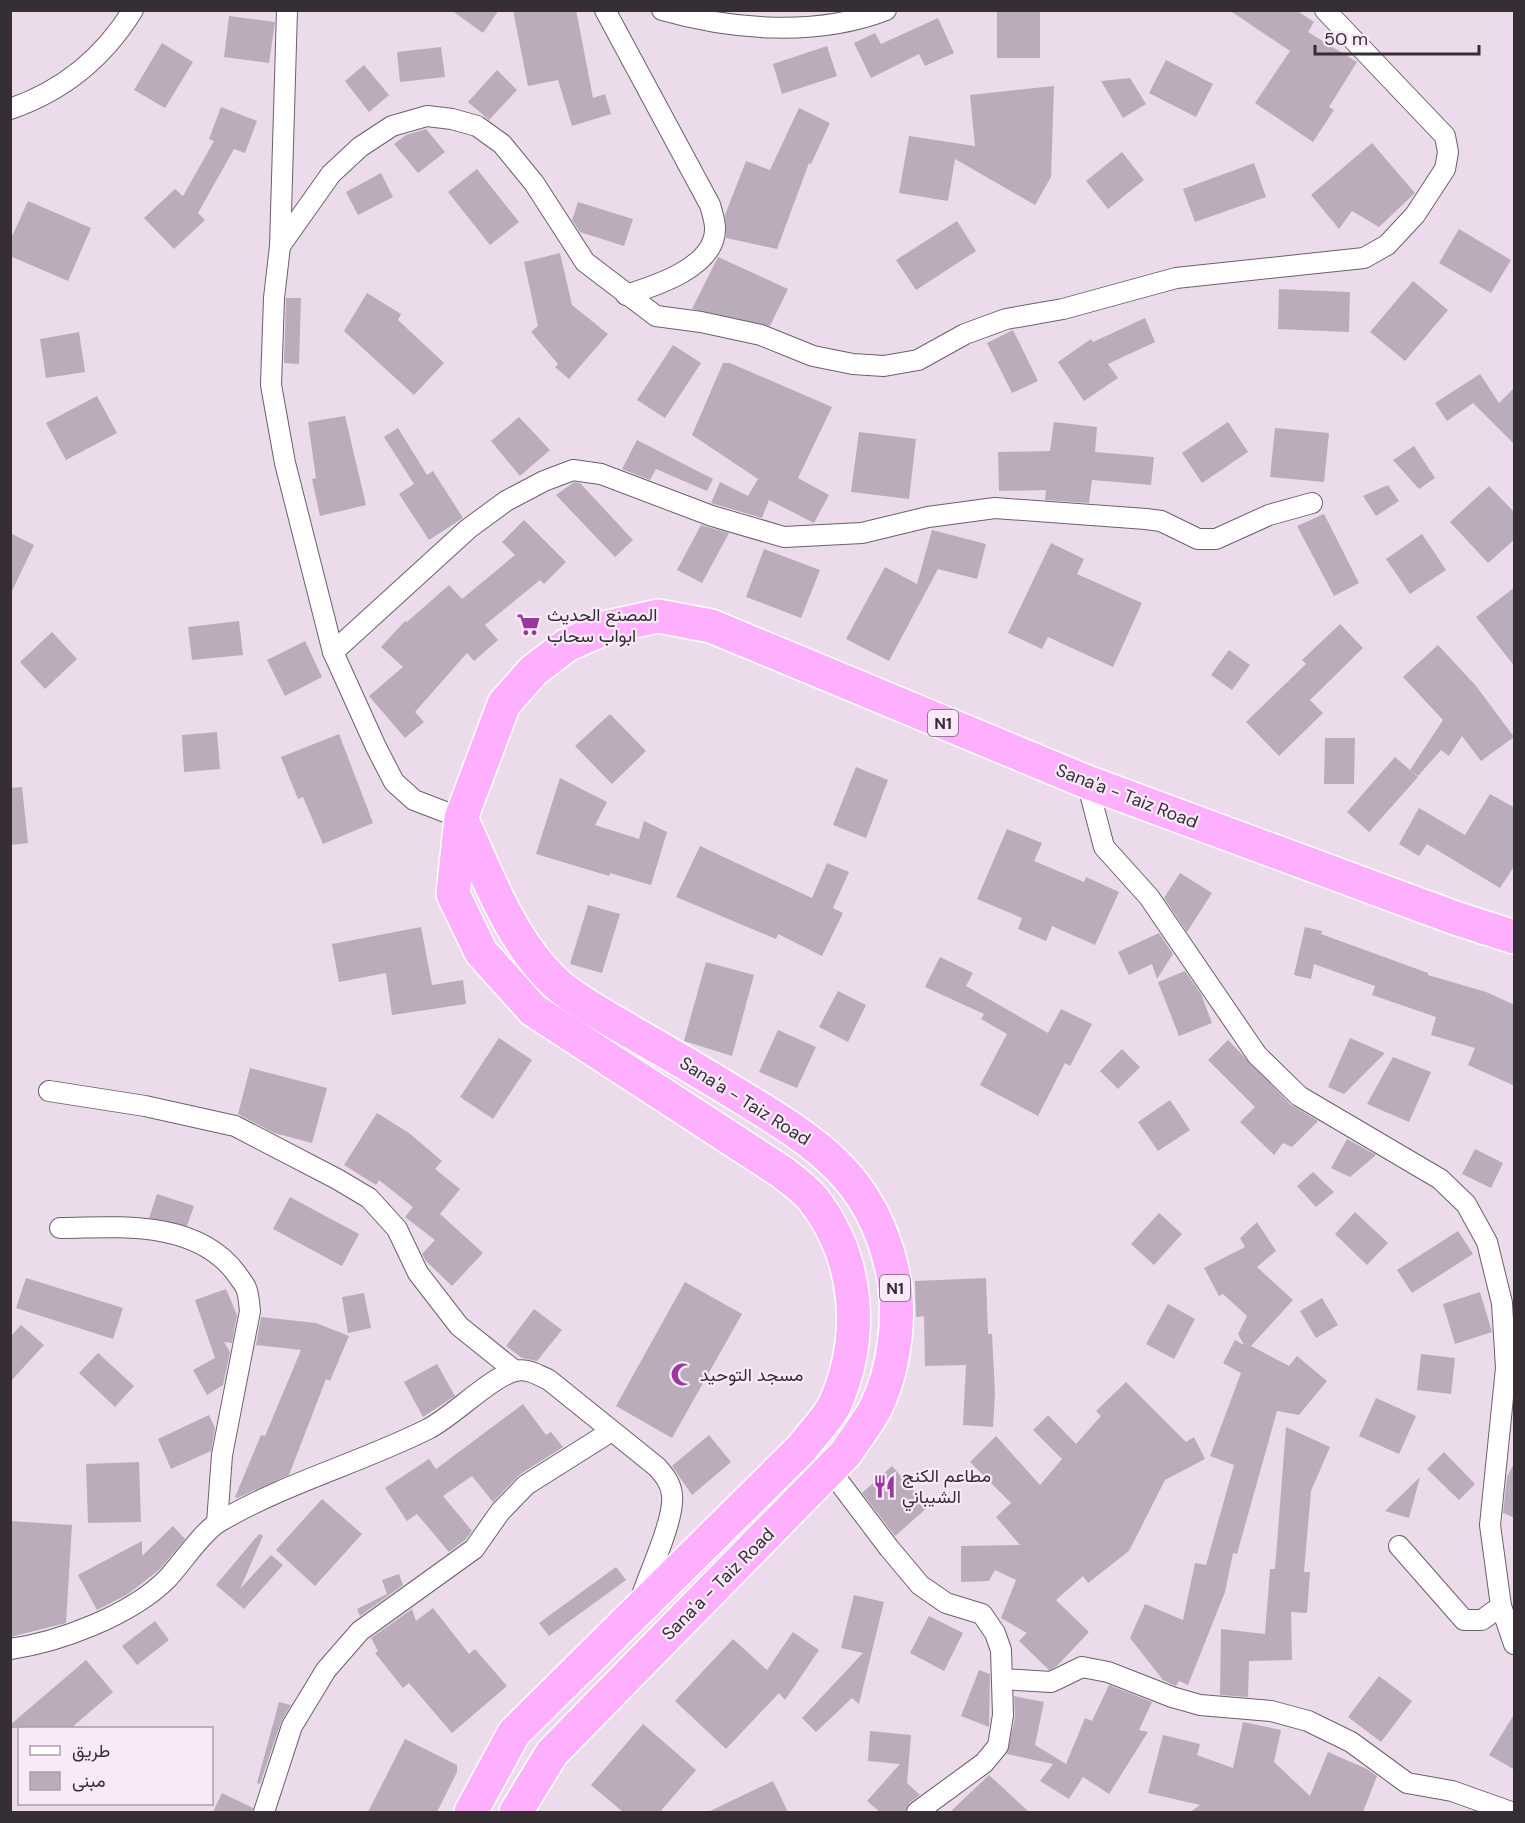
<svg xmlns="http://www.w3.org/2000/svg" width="1525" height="1823" viewBox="0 0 1525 1823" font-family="'DM Sans',Vazirmatn,sans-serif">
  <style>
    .building { fill: #bbacbb }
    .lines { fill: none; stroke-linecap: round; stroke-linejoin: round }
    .minor-casing { stroke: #6d5f6c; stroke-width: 22 }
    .trunk-casing { stroke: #fff; stroke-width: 36 }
    .minor { stroke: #fff; stroke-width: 20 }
    .trunk { stroke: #feb0fe; stroke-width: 33 }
    .labels { text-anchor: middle; stroke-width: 4.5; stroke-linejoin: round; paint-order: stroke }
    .shield { fill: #f9e9f9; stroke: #706770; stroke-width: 1.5 }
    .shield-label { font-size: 16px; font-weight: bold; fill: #352f35 }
    .poi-label { font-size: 18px; fill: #352f35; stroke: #f9e9f9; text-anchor: start }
    .street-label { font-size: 18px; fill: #352f35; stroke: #f9e9f9 }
  </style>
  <rect width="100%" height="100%" fill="#ecdceb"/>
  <g class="building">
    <polygon points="451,10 499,10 483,33"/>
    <polygon points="513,10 576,10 593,98 605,94 611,114 572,126 558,80 528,86"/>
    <rect x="997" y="10" width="43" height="48"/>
    <polygon points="1229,10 1296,10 1314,22 1308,32 1357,62 1329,107 1334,110 1313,142 1255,103 1290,51"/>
    <polygon points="229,16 275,22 269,63 224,57"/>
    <polygon points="938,18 954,53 925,66 919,54 871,78 854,43 875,33 881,44"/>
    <polygon points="162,43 193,62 165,108 134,90"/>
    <polygon points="827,46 837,76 782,94 773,64"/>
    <polygon points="441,47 445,77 400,82 397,52"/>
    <polygon points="1166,60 1213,84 1196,117 1149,93"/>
    <polygon points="364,65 389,95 369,112 345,81"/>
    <polygon points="497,70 517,90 489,120 468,102"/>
    <polygon points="1130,78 1146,104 1123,118 1101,81"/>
    <polygon points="1054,86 1051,177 1035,205 955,159 948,201 899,193 909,136 975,146 970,95"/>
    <polygon points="221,107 257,121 245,153 234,149 198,213 205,220 174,249 144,218 175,189 183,196 214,141 209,139"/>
    <polygon points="799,108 830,123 811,164 809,163 777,249 726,238 725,215 746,161 770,170"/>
    <polygon points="426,129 445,152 418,173 394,144 406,135"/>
    <polygon points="1372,143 1415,193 1379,227 1352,211 1339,229 1311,195"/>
    <polygon points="1122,152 1144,180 1108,209 1086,181"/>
    <polygon points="1254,163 1266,197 1195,222 1183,189"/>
    <polygon points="477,169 519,222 490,245 448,192"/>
    <polygon points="381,173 393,197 358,215 346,192"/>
    <polygon points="28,201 91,228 68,281 10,256 10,241"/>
    <polygon points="578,202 633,219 624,246 580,232 572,220"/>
    <polygon points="957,221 976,251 916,290 896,260"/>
    <polygon points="1459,229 1511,260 1491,293 1439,263"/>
    <polygon points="560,253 572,305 608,334 569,379 555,367 558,364 531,332 538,326 524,262"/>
    <polygon points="718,257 788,289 770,326 692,309"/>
    <polygon points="1413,281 1448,310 1405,361 1370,332"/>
    <polygon points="1279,289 1350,292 1349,332 1278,329"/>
    <polygon points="367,293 401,314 398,320 444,363 414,395 344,331"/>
    <polygon points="286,298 301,298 299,364 284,363"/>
    <polygon points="1145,318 1155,342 1108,364 1118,378 1084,401 1058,362 1091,339 1093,342"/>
    <polygon points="1013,330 1038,381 1012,393 987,343"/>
    <polygon points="79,332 85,372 46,378 40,339"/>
    <polygon points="673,345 701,363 665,418 637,400"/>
    <polygon points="723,363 730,363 832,407 798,478 829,495 814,523 769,500 762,518 711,503 720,482 748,496 758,479 692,435"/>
    <polygon points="1480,374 1499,403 1515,387 1515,445 1473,403 1447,421 1435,403"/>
    <polygon points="97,396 117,433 66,460 46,423"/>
    <polygon points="345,416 366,505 320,516 312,479 316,478 308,422"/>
    <polygon points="519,417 550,450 520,476 491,441"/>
    <polygon points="1054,422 1097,427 1095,452 1154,457 1151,485 1092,480 1089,503 1045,500 1046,490 999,491 998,452 1050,451"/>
    <polygon points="1228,422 1248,452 1202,483 1182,453"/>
    <polygon points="398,428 427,475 433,471 463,518 429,540 399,494 414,484 384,437"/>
    <polygon points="1275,428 1329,433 1324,482 1270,477"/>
    <polygon points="859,432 916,439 909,499 851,492"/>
    <polygon points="637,440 713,479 707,491 656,469 650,480 622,469"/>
    <polygon points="1414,446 1435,478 1419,489 1393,460"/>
    <polygon points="574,482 580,483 633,540 615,557 556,495"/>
    <polygon points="1388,485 1399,501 1376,516 1363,496"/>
    <polygon points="1489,486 1515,513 1515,539 1488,563 1450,522"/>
    <polygon points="1324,514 1359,583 1334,596 1297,526"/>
    <polygon points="524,520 566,562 544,584 540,580 485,625 498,640 474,661 467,653 415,712 424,722 405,738 369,696 403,667 381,647 405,621 407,622 449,585 462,599 515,555 502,542"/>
    <polygon points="701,525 729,533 702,583 677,570"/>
    <polygon points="932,530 986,544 977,579 938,569 889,661 846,639 885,567 917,584"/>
    <polygon points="10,533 34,545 10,595"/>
    <polygon points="1422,534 1446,570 1410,594 1386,559"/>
    <polygon points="1051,543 1084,559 1077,574 1142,603 1113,667 1048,637 1042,649 1008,633"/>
    <polygon points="764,549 820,570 801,618 746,597"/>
    <polygon points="1515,587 1515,667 1476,617"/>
    <polygon points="239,621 243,655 192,660 188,627"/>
    <polygon points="1340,624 1363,648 1310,700 1323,713 1279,756 1246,722 1306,664 1302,660"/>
    <polygon points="52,632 77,659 45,689 20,662"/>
    <polygon points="305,641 322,677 285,696 267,660"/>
    <polygon points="1438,645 1476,686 1514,737 1481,761 1462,736 1449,756 1441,750 1418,776 1410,770 1443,720 1403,677"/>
    <polygon points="1229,650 1250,665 1232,690 1211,675"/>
    <polygon points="610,714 646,751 612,784 575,746"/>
    <polygon points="217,732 220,769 184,772 182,735"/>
    <polygon points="339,734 373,823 323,844 303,797 298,799 281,757"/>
    <polygon points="1325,738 1355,738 1354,784 1324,784"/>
    <polygon points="1395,757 1418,777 1369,832 1347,812"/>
    <polygon points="856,767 888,780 866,838 833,825"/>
    <polygon points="560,778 607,802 595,825 639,839 644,821 667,832 651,885 610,873 609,876 536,854"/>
    <polygon points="22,787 28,843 10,845 10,788"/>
    <polygon points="1490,794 1515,808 1515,865 1500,888 1427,844 1419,856 1399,844 1419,808 1465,835"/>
    <polygon points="1007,829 1042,843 1034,861 1084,882 1086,877 1119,892 1095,945 1052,926 1046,941 1018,929 1022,918 977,899"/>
    <polygon points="700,846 812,898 827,863 849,872 833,908 843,913 822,956 778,934 776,939 676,897"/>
    <polygon points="1180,873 1212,893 1187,932 1164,898"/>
    <polygon points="588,905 620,914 602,973 570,964"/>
    <polygon points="421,927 432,985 463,980 466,1004 392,1015 386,973 339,982 332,944"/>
    <polygon points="1305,927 1322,931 1321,934 1428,973 1428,975 1486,992 1515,1005 1515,1086 1468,1065 1475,1048 1431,1035 1436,1017 1372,995 1375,986 1314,964 1311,979 1294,975"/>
    <polygon points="1159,933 1173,954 1157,979 1152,964 1129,975 1118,952"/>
    <polygon points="940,957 973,973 966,986 1048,1033 1061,1009 1092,1024 1070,1066 1065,1063 1038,1116 980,1085 1007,1034 981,1019 984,1014 925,987"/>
    <polygon points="706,962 754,975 732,1056 684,1041"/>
    <polygon points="1185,971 1201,994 1212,1023 1179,1036 1158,982"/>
    <polygon points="838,991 866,1005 848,1042 819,1027"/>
    <polygon points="778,1030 816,1047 797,1088 759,1072"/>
    <polygon points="499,1038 532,1060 493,1119 460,1097"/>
    <polygon points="1350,1038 1385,1053 1344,1094 1328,1087"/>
    <polygon points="1228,1040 1291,1105 1318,1121 1292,1147 1283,1143 1274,1155 1240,1122 1255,1107 1208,1060"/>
    <polygon points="1122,1049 1140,1067 1118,1089 1100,1071"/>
    <polygon points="1393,1057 1431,1072 1409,1122 1367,1104"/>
    <polygon points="250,1068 327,1088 312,1143 274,1133 238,1114"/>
    <polygon points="1170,1100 1190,1130 1158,1151 1138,1122"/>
    <polygon points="377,1113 409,1133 442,1161 435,1169 460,1189 440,1214 483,1253 452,1286 426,1261 422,1254 435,1240 405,1217 413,1207 379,1180 376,1185 344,1165"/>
    <polygon points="1347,1139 1376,1155 1350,1177 1331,1168"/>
    <polygon points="1475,1149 1503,1163 1491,1188 1462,1174"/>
    <polygon points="1313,1172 1334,1192 1316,1207 1297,1186"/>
    <polygon points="157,1194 194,1206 187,1226 149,1218"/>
    <polygon points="290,1197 359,1234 342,1266 273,1229"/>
    <polygon points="1355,1212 1388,1243 1367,1265 1335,1234"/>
    <polygon points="1159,1213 1182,1234 1154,1265 1131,1244"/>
    <polygon points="1257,1222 1276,1251 1257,1267 1293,1300 1251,1346 1289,1366 1297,1356 1327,1381 1299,1415 1277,1411 1237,1554 1233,1553 1225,1592 1188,1685 1179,1681 1176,1686 1163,1680 1130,1638 1145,1604 1183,1620 1195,1563 1206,1565 1234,1465 1210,1456 1241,1373 1223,1363 1235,1340 1244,1345 1238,1334 1247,1316 1223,1294 1219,1296 1204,1268 1245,1247 1240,1238"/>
    <polygon points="1458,1231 1473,1254 1412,1293 1397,1270"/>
    <polygon points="26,1278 123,1308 113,1339 16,1308"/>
    <polygon points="986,1278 988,1334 992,1334 995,1393 993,1427 963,1425 966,1365 925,1366 924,1316 916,1317 915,1281"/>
    <polygon points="685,1282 742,1314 672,1438 616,1406"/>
    <polygon points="226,1289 237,1315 232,1343 224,1342 230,1352 223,1385 207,1395 193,1370 215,1358 195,1300"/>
    <polygon points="1480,1292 1492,1332 1455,1344 1443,1304"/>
    <polygon points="364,1293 371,1328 348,1333 342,1297"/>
    <polygon points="1322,1298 1338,1325 1316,1338 1300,1311"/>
    <polygon points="1168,1304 1195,1319 1174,1359 1146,1344"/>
    <polygon points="534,1309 562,1330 537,1361 522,1358 506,1346"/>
    <polygon points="261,1317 316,1323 349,1336 330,1381 326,1379 289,1475 237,1498 235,1497 261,1435 265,1436 301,1350 256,1345"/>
    <polygon points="21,1325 44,1345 10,1382 10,1337"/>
    <polygon points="98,1353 134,1386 115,1407 79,1373"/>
    <polygon points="1421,1354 1455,1358 1451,1394 1417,1390"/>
    <polygon points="437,1364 455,1396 423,1417 404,1382"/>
    <polygon points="1126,1382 1186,1442 1194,1437 1205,1459 1165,1480 1129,1551 1088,1583 1083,1576 1056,1600 1089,1632 1057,1666 1049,1670 1019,1641 1027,1633 1001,1618 1016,1580 995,1570 989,1581 961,1582 961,1546 1020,1545 996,1517 1011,1503 970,1462 996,1436 1040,1485 1062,1459 1033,1430 1048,1415 1076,1444 1101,1416 1096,1411"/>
    <polygon points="1376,1398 1416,1416 1399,1454 1359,1436"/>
    <polygon points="523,1404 546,1435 551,1432 563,1447 519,1475 493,1502 472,1476 443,1496 472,1531 465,1540 449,1552 417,1514 407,1521 385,1488 429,1459 436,1469"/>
    <polygon points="209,1415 215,1428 211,1451 171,1469 158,1439"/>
    <polygon points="1286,1427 1330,1447 1311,1491 1304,1572 1310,1572 1307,1613 1291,1612 1292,1660 1249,1661 1248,1697 1220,1695 1221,1629 1265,1634 1270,1569 1275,1569"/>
    <polygon points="709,1435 731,1462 692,1495 672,1466"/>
    <polygon points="1444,1452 1475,1484 1459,1500 1427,1469"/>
    <polygon points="1515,1461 1515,1518 1503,1513 1507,1477"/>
    <polygon points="139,1462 141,1522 88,1523 86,1464"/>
    <polygon points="892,1466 928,1507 895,1536 862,1493"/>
    <polygon points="1420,1477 1409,1518 1385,1511"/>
    <polygon points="322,1499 362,1534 315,1586 276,1550"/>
    <polygon points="10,1521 72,1525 66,1623 10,1637"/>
    <polygon points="173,1526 185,1539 159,1570 128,1594 97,1610 78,1575 142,1541 142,1556"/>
    <polygon points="259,1534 263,1536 240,1589 271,1555 283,1565 244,1609 216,1585"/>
    <polygon points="616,1567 626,1580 549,1636 539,1623"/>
    <polygon points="399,1574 403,1585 360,1616 357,1609 387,1594 382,1580"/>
    <polygon points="854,1595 884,1602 859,1704 852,1698 816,1732 802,1718 863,1653 841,1648"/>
    <polygon points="433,1608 469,1654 475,1649 507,1686 452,1733 409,1683 403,1688 375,1653 378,1651 371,1638 412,1609 416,1621"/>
    <polygon points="929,1616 963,1633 944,1671 910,1653"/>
    <polygon points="155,1621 169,1640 137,1665 122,1646"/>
    <polygon points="793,1632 819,1650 785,1700 779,1693 726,1749 675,1701 733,1639 767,1670"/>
    <polygon points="86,1660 113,1692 71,1728 10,1728 10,1725"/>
    <polygon points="979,1670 990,1674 989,1727 961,1716"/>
    <polygon points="1379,1676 1412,1701 1381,1742 1348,1717"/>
    <polygon points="1109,1685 1152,1702 1139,1730 1148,1732 1109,1794 1083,1777 1069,1799 1040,1781 1053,1764 1007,1754 1015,1717 1014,1696 1044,1702 1035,1745 1066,1764 1085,1718 1092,1721"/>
    <polygon points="279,1702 291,1705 281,1722 260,1784 257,1783"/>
    <polygon points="1515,1713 1515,1770 1489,1755"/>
    <polygon points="1243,1722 1281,1730 1274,1762 1310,1796 1328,1752 1367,1769 1377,1776 1363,1812 1190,1812 1200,1805 1148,1793 1163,1735 1200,1744 1197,1755 1233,1768"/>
    <polygon points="643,1724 696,1770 660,1812 623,1812 591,1785"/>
    <polygon points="870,1731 911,1735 907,1783 920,1795 909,1803 905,1812 880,1812 867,1801 900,1764 868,1761"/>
    <polygon points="405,1739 457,1765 457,1772 437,1812 368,1812"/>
    <polygon points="989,1775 1029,1812 950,1812"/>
    <polygon points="773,1781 788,1812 708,1812"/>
    <polygon points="222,1793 253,1808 252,1812 213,1812"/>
  </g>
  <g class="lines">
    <defs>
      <g id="minor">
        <polyline points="287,10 280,246 274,298 271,385 285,463 333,652 376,747 394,782 414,800 461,818"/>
        <path d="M605,10L710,205C712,212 715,221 715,228C716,267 655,286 626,295"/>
        <path d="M662,10C732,30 817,37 886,10"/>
        <path d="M10,109C63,91 104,57 133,10"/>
        <polyline points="280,246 331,174 360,147 392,126 427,116 452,119 477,126 502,144 534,183 585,262 656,316 701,322 761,335 813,356 853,364 884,366 918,360 965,334 1006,319 1063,309 1176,278 1364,258 1387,245 1415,215 1445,169 1448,152 1445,136 1325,10"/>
        <polyline points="333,652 468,529 506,501 544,481 573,470 601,474 712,516 784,537 862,533 928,517 995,508 1146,519 1161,521 1198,539 1216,539 1269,515 1312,503"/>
        <polyline points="1087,782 1104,847 1149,897 1257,1055 1299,1096 1440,1179 1466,1204 1487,1242 1502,1303 1506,1368 1490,1525 1501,1606 1514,1644"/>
        <polyline points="49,1091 145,1106 235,1126 337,1179 369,1198 397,1229 418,1273 459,1326 515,1371"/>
        <path d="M60,1228C120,1227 196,1220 236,1273C239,1278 244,1283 246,1288C249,1295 249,1304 250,1311L222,1455L217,1523"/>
        <polyline points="830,1470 889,1548 920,1585 946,1603 982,1614 995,1633 1001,1650 1003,1715 998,1746 984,1763 917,1812"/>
        <polyline points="1399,1546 1464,1620 1482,1620 1501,1606"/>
        <path d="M10,1649C60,1642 131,1615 167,1579C182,1563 202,1532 219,1522C285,1483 360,1463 428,1429C455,1415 488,1379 515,1371C528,1368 538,1375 549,1380L657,1467C664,1475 671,1483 672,1495C675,1519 648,1575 640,1601"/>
        <polyline points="1002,1679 1051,1682 1082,1667 1108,1672 1172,1697 1200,1705 1271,1711 1308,1721 1351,1742 1407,1783 1452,1791 1511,1812"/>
        <polyline points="264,1812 292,1726 326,1670 360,1631 474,1549 500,1512 526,1485 610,1432"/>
      </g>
      <g id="trunk">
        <path d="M462,820C488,876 510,941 557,984C579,1003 608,1018 633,1033C670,1054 707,1076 743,1098C818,1144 871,1177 892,1269C902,1313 895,1371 874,1411C866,1425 855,1439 846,1453L552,1753L516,1812"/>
        <path d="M471,1812L514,1733L802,1448C812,1434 828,1419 835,1404C865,1336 859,1258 813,1199C805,1189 792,1180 782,1172L533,1010L481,952L453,894L461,818L504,704L533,671L567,645L608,627L658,616L711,626L1087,782L1455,918L1514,937"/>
      </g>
    </defs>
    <use href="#minor" class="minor-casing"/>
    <use href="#trunk" class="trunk-casing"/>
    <use href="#minor" class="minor"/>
    <use href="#trunk" class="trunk"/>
  </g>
  <defs>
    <symbol id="supermarket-bare" viewBox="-9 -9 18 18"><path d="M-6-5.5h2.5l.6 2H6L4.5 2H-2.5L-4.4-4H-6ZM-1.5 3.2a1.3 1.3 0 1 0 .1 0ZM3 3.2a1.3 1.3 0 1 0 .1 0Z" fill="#9b389e" stroke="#f9e9f9" stroke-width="2.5" paint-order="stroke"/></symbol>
    <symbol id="mosque-bare" viewBox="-9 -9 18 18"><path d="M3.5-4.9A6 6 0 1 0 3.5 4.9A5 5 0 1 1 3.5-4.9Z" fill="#9b389e" stroke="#f9e9f9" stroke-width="2.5" paint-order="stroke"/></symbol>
    <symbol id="restaurant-bare" viewBox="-9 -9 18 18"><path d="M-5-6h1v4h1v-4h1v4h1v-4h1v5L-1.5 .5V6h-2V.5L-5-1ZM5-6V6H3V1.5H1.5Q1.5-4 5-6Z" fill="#9b389e" stroke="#f9e9f9" stroke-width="2.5" paint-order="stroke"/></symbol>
  </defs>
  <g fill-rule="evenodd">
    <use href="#supermarket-bare" x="512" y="608" width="33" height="33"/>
    <use href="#mosque-bare" x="666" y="1358" width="33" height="33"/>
    <use href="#restaurant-bare" x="868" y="1470" width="33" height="33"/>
  </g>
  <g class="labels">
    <g class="shield">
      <rect x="928" y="710" width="30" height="26" rx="4.5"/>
      <rect x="880" y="1275" width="30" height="26" rx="4.5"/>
    </g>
    <g class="shield-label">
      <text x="943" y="729">N1</text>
      <text x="895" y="1294">N1</text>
    </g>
    <g class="poi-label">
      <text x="547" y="621">المصنع الحديث<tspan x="547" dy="21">ابواب سحاب</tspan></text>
      <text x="700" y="1381">مسجد التوحيد</text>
      <text x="902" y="1482">مطاعم الكنج<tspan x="902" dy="21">الشيباني</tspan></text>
    </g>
    <g class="street-label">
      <text transform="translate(1127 796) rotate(21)" y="6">Sana'a - Taiz Road</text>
      <text transform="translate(745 1101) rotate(32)" y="6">Sana'a - Taiz Road</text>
      <text transform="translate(718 1584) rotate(-45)" y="6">Sana'a - Taiz Road</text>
    </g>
  </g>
  <rect width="1525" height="1823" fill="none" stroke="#352f35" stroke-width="24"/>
  <rect x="18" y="1727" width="195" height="78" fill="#f9e9f9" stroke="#ab9fab" stroke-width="1.5"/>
  <rect x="30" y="1746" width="30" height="9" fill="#ffffff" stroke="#ab9fab" stroke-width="1.5"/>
  <text x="72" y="1757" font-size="18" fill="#352f35">طريق</text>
  <rect x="30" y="1772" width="30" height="18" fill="#bbacbb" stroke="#ab9fab" stroke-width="1.5"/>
  <text x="72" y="1787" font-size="18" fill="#352f35">مبنى</text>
  <path d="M1315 45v9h164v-9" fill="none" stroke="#352f35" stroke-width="3"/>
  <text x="1324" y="45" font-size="18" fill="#352f35" stroke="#f9e9f9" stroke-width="4.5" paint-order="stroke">50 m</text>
</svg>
